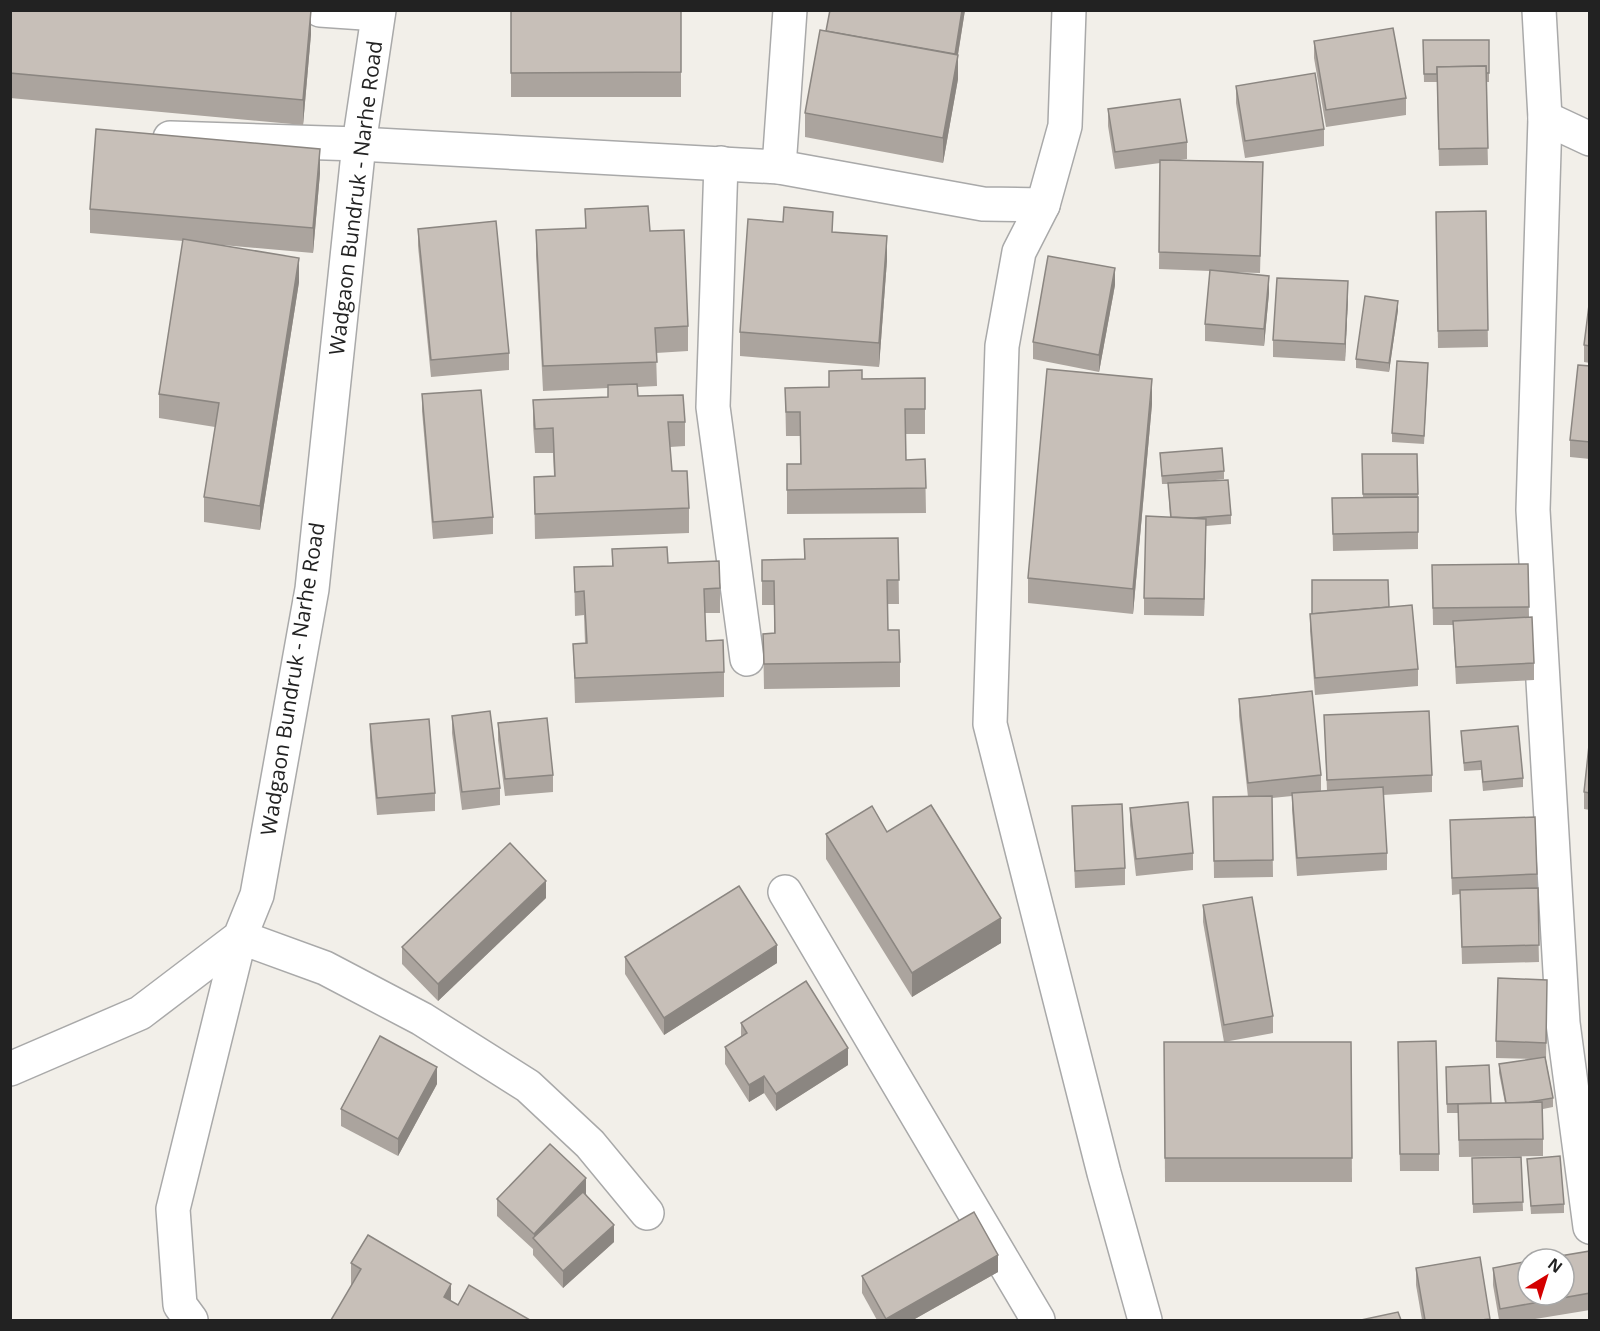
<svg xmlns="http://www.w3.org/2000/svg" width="1600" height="1331" viewBox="0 0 1600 1331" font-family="'Open Sans',sans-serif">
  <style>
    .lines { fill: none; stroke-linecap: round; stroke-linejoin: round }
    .minor-casing { stroke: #a9a9a9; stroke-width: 36 }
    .minor { stroke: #fff; stroke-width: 33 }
    .wall { fill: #aba49e }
    .shaded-wall { fill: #8b8681 }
    .building { fill: #c7bfb8; stroke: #8b8681; stroke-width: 1.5 }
    .labels { text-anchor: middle; stroke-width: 6; stroke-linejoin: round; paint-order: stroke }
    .street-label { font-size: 21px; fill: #222; stroke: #fff }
  </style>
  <rect width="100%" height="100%" fill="#f2efe9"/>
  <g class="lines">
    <defs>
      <g id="minor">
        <polyline points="320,10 378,14"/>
        <polyline points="1069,10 1065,126 1043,205 1019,252 1002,346 990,724 1104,1173 1145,1320"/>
        <polyline points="1539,10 1545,118 1533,510 1563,1023 1590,1227"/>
        <polyline points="1545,118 1590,139"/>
        <polyline points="170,138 359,144 779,167 983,204 1043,205"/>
        <polyline points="721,163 713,407 747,659"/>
        <polyline points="779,167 790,10"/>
        <polyline points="785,892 1038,1320"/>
        <polyline points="10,1069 140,1013 240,937 257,895 312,589 359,144 379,10"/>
        <polyline points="191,1320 180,1305 173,1209 240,937 325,968 422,1019 528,1086 590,1144 647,1213"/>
      </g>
    </defs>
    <use href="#minor" class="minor-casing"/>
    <use href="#minor" class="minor"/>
  </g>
  <g class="wall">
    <polygon points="10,10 311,34 303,125 10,98"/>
    <rect x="511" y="10" width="170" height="87"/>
    <polygon points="830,10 965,10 958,55 958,79 943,163 805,137 805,113 826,31"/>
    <polygon points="1423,40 1489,40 1489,82 1486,82 1488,165 1439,166 1437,82 1424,82"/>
    <polygon points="1314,41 1406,98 1406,115 1326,127 1314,58"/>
    <polygon points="1236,86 1324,129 1324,146 1245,158 1236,103"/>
    <polygon points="1108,109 1187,142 1187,159 1180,160 1263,162 1260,273 1227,272 1269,293 1264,346 1205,341 1205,324 1210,271 1159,269 1160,163 1115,169 1108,126"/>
    <polygon points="320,173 313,253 211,244 299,282 260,530 204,522 204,497 215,427 159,418 159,394 183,241 90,233 90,209"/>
    <polygon points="585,209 650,231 688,326 688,351 656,353 657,386 637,387 638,396 685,422 685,446 670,447 672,471 689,508 689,533 535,539 534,477 554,476 553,453 535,453 533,425 533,400 608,397 608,388 543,391 536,255 536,230 585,228"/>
    <polygon points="1486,211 1488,347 1438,348 1436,212"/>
    <polygon points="418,229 509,353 509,370 431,377 418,246"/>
    <polygon points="833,232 887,260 879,367 740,356 740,332"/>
    <polygon points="1115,285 1099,372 1033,359 1033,342"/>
    <polygon points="1590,297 1590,363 1584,362 1584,345"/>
    <polygon points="1348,298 1345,361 1273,357 1273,340"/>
    <polygon points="1398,310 1389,372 1356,368 1356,359"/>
    <polygon points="1590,366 1590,459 1570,457 1570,440"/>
    <polygon points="1428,372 1424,444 1392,442 1392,433"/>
    <polygon points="925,378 925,434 906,434 906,460 925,459 926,513 787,514 787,464 800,464 800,436 786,436 785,388 829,387 862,379"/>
    <polygon points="422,394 493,517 493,534 433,539 422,411"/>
    <polygon points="1152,404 1133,614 1028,603 1028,578"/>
    <polygon points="1160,453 1224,471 1224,479 1198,482 1231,515 1231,524 1206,526 1204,616 1144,615 1144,598 1170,517 1168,484 1162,484"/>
    <polygon points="1362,454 1418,494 1418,549 1333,551 1332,498 1363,498"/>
    <polygon points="898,538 899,604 887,604 888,630 900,662 900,687 764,689 763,634 774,633 774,605 762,605 762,560 804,559 804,539"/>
    <polygon points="612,549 668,563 720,588 720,613 705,613 706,641 724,672 724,697 575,703 573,644 585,643 584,615 575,616 574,567 612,566"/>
    <polygon points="1528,564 1529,617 1534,663 1534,680 1456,684 1453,625 1433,625 1432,565"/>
    <polygon points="1389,607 1418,669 1418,686 1315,695 1310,631 1310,614"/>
    <polygon points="1239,699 1321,775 1321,791 1327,791 1324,715 1432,775 1432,792 1383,795 1387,853 1387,870 1297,876 1292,810 1292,796 1272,798 1273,877 1214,878 1213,797 1248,797 1239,716"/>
    <polygon points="452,716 500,788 500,805 462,810 452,733"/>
    <polygon points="498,723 553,775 553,792 505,796 498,740"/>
    <polygon points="370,724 435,793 435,811 377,815 370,741"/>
    <polygon points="1461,731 1523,778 1523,787 1483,791 1481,770 1464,771"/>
    <polygon points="1590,736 1590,810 1584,809 1584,792"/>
    <polygon points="1072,806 1125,868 1125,885 1075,888"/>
    <polygon points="1130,808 1193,853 1193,870 1136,876 1130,825"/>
    <polygon points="1450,820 1537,874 1539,962 1462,964 1460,894 1452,895"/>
    <polygon points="887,832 1001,943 912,997 826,859 826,834"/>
    <polygon points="546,898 438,1001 402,964 402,947"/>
    <polygon points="1203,905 1273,1016 1273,1033 1224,1042 1203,922"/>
    <polygon points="625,957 777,963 664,1035 625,974"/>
    <polygon points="1547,997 1546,1060 1553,1098 1553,1107 1543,1109 1543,1156 1459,1157 1458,1113 1447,1113 1446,1067 1491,1103 1505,1103 1499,1073 1499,1064 1531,1059 1496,1058 1496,1041"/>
    <polygon points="741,1023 848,1065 776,1111 764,1093 749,1102 725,1064 725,1047 741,1037"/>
    <polygon points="1164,1042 1351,1042 1352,1182 1165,1182"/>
    <polygon points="1398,1059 1439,1154 1439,1171 1400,1171"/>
    <polygon points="437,1084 398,1156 341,1126 341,1109"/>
    <polygon points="1521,1157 1523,1211 1473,1213 1472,1158"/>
    <polygon points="1527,1159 1564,1204 1564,1213 1531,1214"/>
    <polygon points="586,1194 614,1242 563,1288 533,1255 533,1249 497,1216 497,1199"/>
    <polygon points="1590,1251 1590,1310 1529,1320 1499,1320 1493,1285 1493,1268"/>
    <polygon points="1480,1257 1490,1320 1422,1320 1416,1285 1416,1268"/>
    <polygon points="351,1263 451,1302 458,1305 530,1320 351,1285"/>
    <polygon points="998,1272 913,1320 877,1320 862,1293 862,1276"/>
  </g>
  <g class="shaded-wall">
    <polygon points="311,10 311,34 303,125 303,100"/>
    <polygon points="962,10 965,10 956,66 958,55 958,79 943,163 943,138 955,55"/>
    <polygon points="320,149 320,173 313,253 313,228"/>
    <polygon points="887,236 887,260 879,367 879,343"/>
    <polygon points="299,258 299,282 260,530 260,506"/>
    <polygon points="1115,268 1115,285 1099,372 1099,355"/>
    <polygon points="1269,276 1269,293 1264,346 1264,329"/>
    <polygon points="1348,281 1348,298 1345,361 1345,344"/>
    <polygon points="1398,301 1398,310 1389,372 1389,363"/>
    <polygon points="1152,379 1152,404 1133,614 1133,589"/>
    <polygon points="1206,519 1206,536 1204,616 1204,599"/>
    <polygon points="546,881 546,898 438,1001 438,984"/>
    <polygon points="1001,918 1001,943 912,997 912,973"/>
    <polygon points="777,945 777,963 664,1035 664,1018"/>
    <polygon points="848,1048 848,1065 776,1111 776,1094"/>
    <polygon points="437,1067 437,1084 398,1156 398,1139"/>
    <polygon points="764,1076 764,1093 749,1102 749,1085"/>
    <polygon points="586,1178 586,1195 534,1239 534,1234"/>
    <polygon points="614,1225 614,1242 563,1288 563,1271"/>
    <polygon points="998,1255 998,1272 913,1320 886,1320 886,1319"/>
    <polygon points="451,1284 451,1308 444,1297"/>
  </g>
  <g class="building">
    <polygon points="10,10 311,10 303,100 10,73"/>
    <polygon points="511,10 681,10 681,72 511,73"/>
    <polygon points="830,10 962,10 955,54 826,31"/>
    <polygon points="1393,28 1406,98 1326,110 1314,41"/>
    <polygon points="820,30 958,55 943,138 805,113"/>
    <polygon points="1423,40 1489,40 1489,73 1486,73 1486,66 1437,67 1437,74 1424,74"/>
    <polygon points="1486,66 1488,148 1439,149 1437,67"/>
    <polygon points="1315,73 1324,129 1245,141 1236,86"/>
    <polygon points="1180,99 1187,142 1115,152 1108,109"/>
    <polygon points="96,129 320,149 313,228 90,209"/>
    <polygon points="1160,160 1263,162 1260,256 1159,252"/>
    <polygon points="648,206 650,231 684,230 688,326 655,328 657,362 543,366 536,230 586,228 585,209"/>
    <polygon points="784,207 833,212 832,232 887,236 879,343 740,332 748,219 783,222"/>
    <polygon points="1486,211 1488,330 1438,331 1436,212"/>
    <polygon points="496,221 509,353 431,360 418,229"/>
    <polygon points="183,239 299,258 260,506 204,497 219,403 159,394"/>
    <polygon points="1048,256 1115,268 1099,355 1033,342"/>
    <polygon points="1210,270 1269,276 1264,329 1205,324"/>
    <polygon points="1277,278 1348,281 1345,344 1273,340"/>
    <polygon points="1365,296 1398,301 1389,363 1356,359"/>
    <polygon points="1590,297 1590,346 1584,345"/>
    <polygon points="1397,361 1428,363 1424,436 1392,433"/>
    <polygon points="1578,365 1590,366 1590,442 1570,440"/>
    <polygon points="1047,369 1152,379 1133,589 1028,578"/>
    <polygon points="862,370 862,379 925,378 925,409 905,409 906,460 925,459 926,488 787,490 787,464 801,464 800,412 786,412 785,388 829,387 829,371"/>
    <polygon points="637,384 638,396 683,395 685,422 668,422 672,471 687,471 689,508 535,514 534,477 555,476 553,428 535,429 533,400 608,397 608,385"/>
    <polygon points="481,390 493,517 433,522 422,394"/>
    <polygon points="1222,448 1224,471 1162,476 1160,453"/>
    <polygon points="1362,454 1417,454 1418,494 1363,494"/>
    <polygon points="1228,480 1231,515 1193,518 1171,517 1168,483"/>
    <polygon points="1418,497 1418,532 1333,534 1332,498"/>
    <polygon points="1146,516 1206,519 1204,599 1144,598"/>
    <polygon points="898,538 899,580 887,580 888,630 899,630 900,662 764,664 763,634 775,633 774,581 762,581 762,560 805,559 804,539"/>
    <polygon points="667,547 668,563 719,561 720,588 704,589 706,641 723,640 724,672 575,678 573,644 587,643 584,591 575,592 574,567 613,566 612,549"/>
    <polygon points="1528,564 1529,607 1433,608 1432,565"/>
    <polygon points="1312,580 1388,580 1389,607 1312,614"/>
    <polygon points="1412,605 1418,669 1315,678 1310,614"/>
    <polygon points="1532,617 1534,663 1456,667 1453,621"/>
    <polygon points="1312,691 1321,775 1248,783 1239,699"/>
    <polygon points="490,711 500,788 462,792 452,716"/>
    <polygon points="1429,711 1432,775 1327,780 1324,715"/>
    <polygon points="547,718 553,775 505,779 498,723"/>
    <polygon points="429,719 435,793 377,798 370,724"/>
    <polygon points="1518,726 1523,778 1483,782 1481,761 1464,763 1461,731"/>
    <polygon points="1590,736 1590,793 1584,792"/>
    <polygon points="1383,787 1387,853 1297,858 1292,793"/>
    <polygon points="1272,796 1273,860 1214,861 1213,797"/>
    <polygon points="1188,802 1193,853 1136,859 1130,808"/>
    <polygon points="1122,804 1125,868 1075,871 1072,806"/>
    <polygon points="931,805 1001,918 912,973 826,834 872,806 887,832"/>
    <polygon points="1535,817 1537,874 1452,878 1450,820"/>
    <polygon points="510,843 546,881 438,984 402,947"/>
    <polygon points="739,886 777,945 664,1018 625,957"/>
    <polygon points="1538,888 1539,945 1462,947 1460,890"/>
    <polygon points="1252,897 1273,1016 1224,1025 1203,905"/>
    <polygon points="1498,978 1547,980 1546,1043 1496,1041"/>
    <polygon points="806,981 848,1048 776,1094 764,1076 749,1085 725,1047 747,1033 741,1023"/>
    <polygon points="380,1036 437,1067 398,1139 341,1109"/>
    <polygon points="1436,1041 1439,1154 1400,1154 1398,1042"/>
    <polygon points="1164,1042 1351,1042 1352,1158 1165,1158"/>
    <polygon points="1545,1057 1553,1098 1529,1102 1506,1103 1499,1064"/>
    <polygon points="1489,1065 1491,1103 1447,1104 1446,1067"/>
    <polygon points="1542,1102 1543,1139 1459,1140 1458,1104"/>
    <polygon points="550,1144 586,1178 534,1234 497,1199"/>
    <polygon points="1560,1156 1564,1204 1531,1206 1527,1159"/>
    <polygon points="1521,1157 1523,1202 1473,1204 1472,1158"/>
    <polygon points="583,1192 614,1225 563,1271 533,1238"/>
    <polygon points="974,1212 998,1255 886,1319 862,1276"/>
    <polygon points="368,1235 451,1284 444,1297 458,1305 469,1285 530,1320 331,1320 361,1269 351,1263"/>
    <polygon points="1590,1251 1590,1293 1500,1309 1493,1268 1528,1261 1528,1295 1564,1295 1564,1259 1542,1259"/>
    <polygon points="1480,1257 1490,1319 1481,1320 1425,1320 1416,1268"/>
    <polygon points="1398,1312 1401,1320 1361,1320"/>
  </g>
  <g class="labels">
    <g class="street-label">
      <text transform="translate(356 198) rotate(-83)" y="7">Wadgaon Bundruk - Narhe Road</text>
      <text transform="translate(293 679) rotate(-81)" y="7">Wadgaon Bundruk - Narhe Road</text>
    </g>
  </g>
  <rect width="1600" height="1331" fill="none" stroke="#222222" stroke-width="24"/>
  <g transform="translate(1546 1277) rotate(38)"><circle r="28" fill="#ffffff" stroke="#a7a7a7" stroke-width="1.5"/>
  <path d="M0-4.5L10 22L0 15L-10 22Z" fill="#d40000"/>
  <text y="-9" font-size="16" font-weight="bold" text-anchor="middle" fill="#222222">N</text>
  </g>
</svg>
